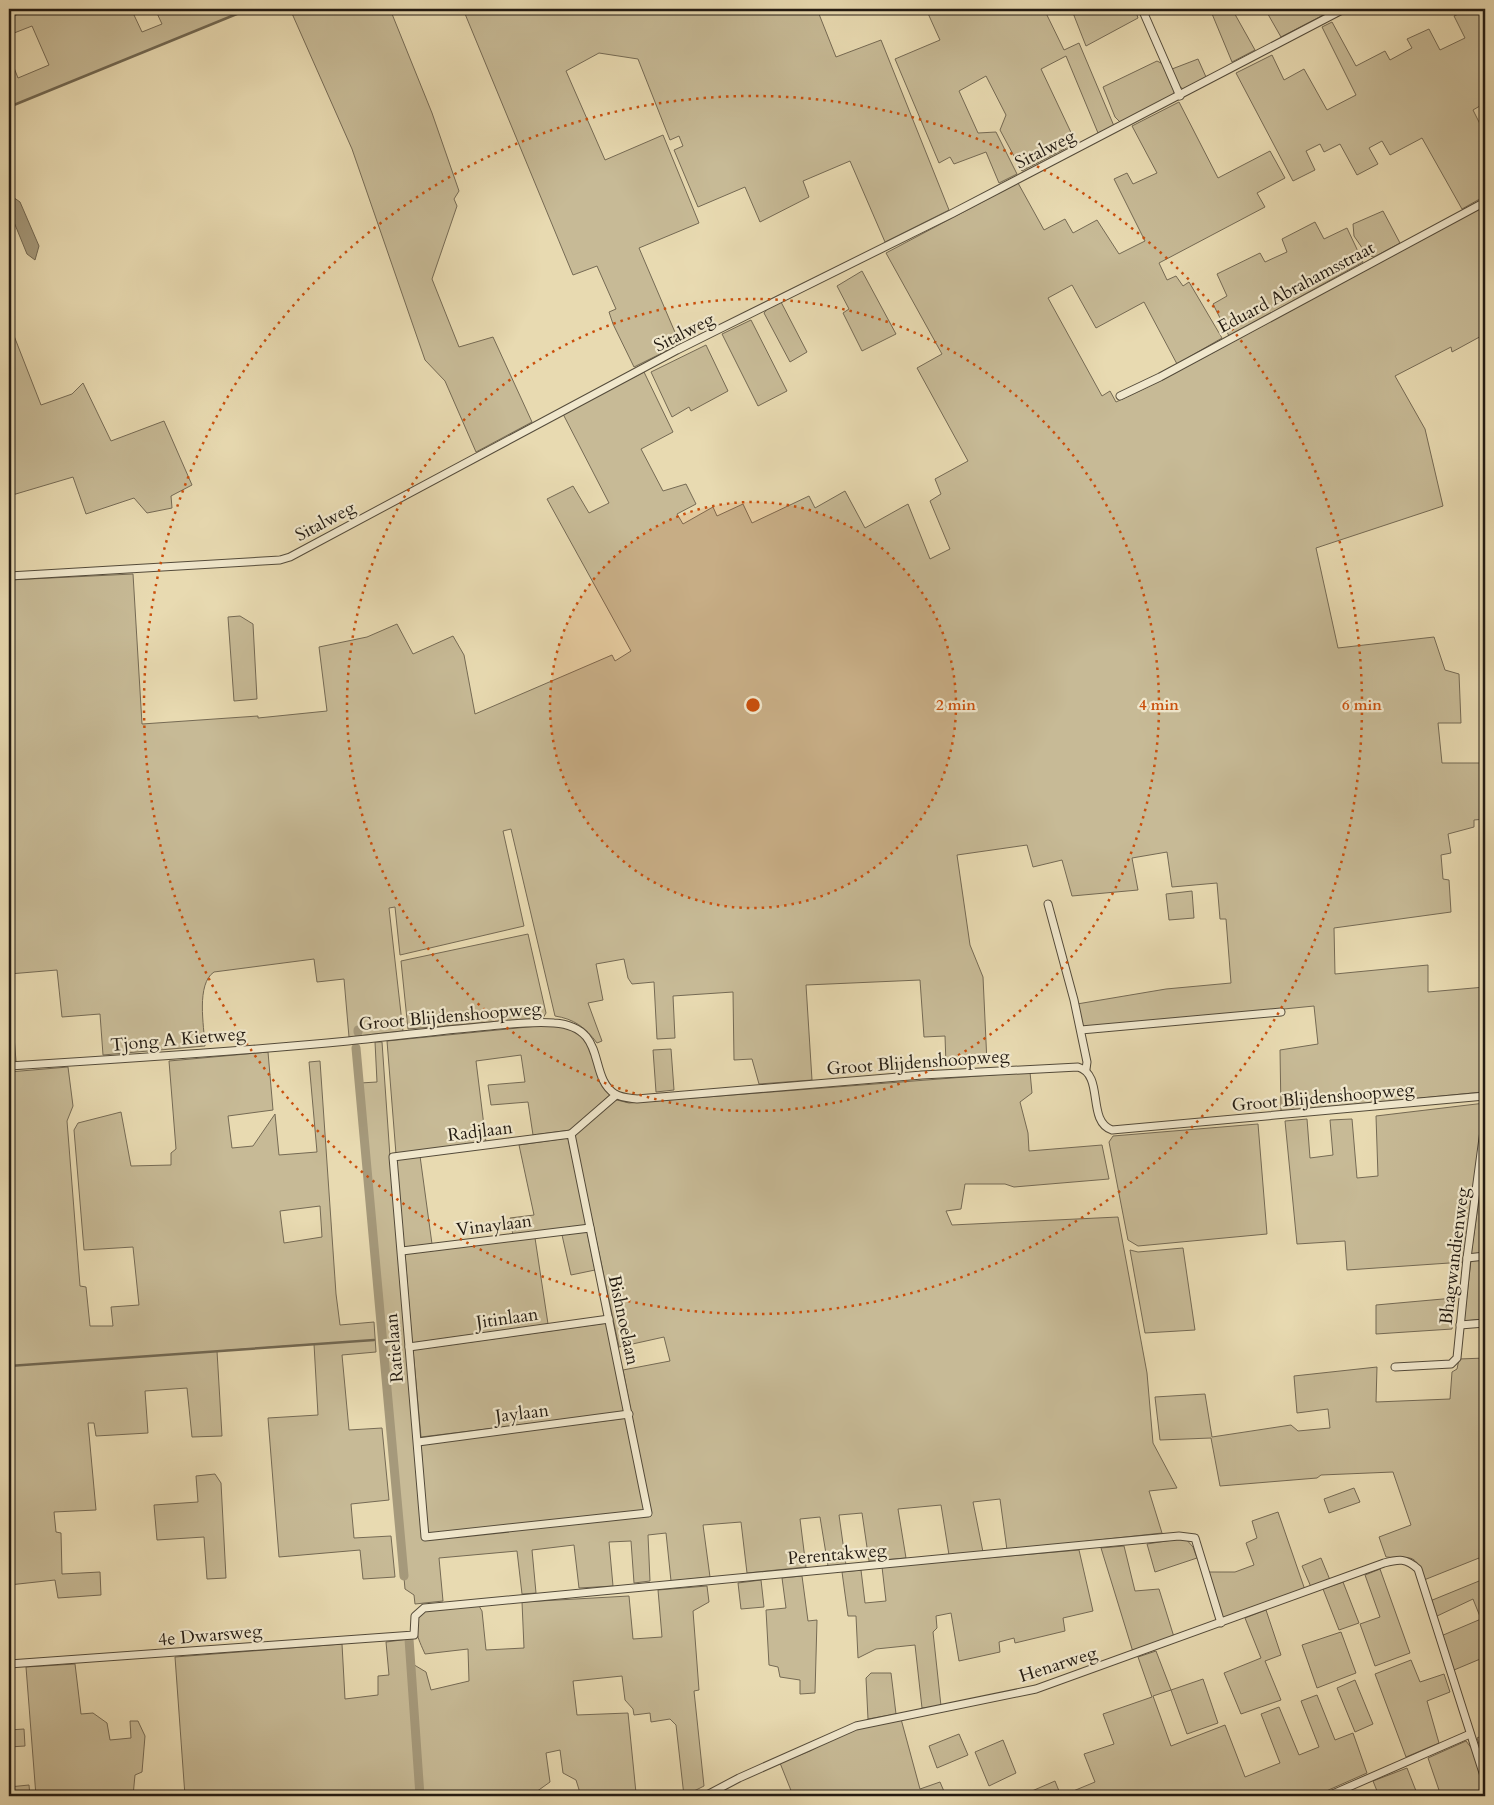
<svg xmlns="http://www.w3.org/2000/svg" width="1494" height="1805" viewBox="0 0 1494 1805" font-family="Cardo,serif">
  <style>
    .green { fill: #c7ba96; stroke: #756a54; fill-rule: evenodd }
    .water { fill: #a5997b; stroke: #716751 }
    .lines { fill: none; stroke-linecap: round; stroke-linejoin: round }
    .stream { stroke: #716751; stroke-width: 2.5 }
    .canal { stroke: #a5997b; stroke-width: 9 }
    .minor-casing { stroke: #544b3a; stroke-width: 9 }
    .minor { stroke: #f0e7cc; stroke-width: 7 }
    .ring { fill: none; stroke: #ca500d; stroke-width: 2.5; stroke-dasharray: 2.5 5 }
    .labels { text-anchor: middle; stroke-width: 4.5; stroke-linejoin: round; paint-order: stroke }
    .street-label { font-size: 18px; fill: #231b12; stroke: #f0e7cc }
    .centre { fill: #ca500d; stroke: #f0e7cc; stroke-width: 2.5 }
    .ring-label { font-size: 15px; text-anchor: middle; font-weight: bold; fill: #ca500d; stroke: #f0e7cc; stroke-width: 4.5; stroke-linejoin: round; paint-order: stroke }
  </style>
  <rect width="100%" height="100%" fill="#e8dab1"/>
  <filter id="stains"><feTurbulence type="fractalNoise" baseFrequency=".004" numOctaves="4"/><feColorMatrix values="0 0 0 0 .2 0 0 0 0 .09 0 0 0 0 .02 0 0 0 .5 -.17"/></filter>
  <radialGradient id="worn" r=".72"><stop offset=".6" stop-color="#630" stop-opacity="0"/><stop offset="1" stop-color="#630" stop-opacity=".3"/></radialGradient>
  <g class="green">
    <polygon points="22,9 137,9 134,15 142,32 162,24 155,9 249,9 9,107 9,55 18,78 49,65 32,26 9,35 9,18 23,12"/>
    <polygon points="290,9 390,9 432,113 459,191 454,199 457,206 432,279 459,347 493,337 532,422 476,452 445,381 425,360 352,149"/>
    <polygon points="463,9 817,9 836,57 881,40 949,210 885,242 850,161 803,181 809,197 760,222 745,187 698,207 674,150 683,146 679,136 670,140 638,59 599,53 566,71 605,160 663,135 699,223 639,248 680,344 634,367 613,324 609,312 616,309 597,266 573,275"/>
    <polygon points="926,9 1044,9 1064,50 1079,43 1114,126 1098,133 1066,56 1041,69 1076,143 1022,171 1000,130 1006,115 986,76 959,91 978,133 996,132 1017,174 999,183 986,152 954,164 950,157 939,163 895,59 940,40"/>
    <polygon points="1080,9 1135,9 1138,18 1086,46 1073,13"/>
    <polygon points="1210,9 1232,9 1255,50 1232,62"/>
    <polygon points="1265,9 1325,9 1327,13 1281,37"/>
    <polygon points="1464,9 1485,9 1485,103 1473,110 1485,134 1485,196 1462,209 1422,138 1390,155 1382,141 1369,148 1378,164 1357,175 1340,144 1324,152 1320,144 1306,151 1315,170 1293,181 1236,73 1272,55 1284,80 1304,69 1327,110 1356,95 1322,27 1332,22 1356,66 1385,51 1390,60 1412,48 1407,39 1429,29 1440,50 1465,38 1454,16 1465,11"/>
    <polygon points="1198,59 1206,77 1183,89 1178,85 1172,69"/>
    <polygon points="1157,61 1163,64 1175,90 1173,95 1120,122 1115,117 1103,87"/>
    <path d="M1179,102L1218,178L1270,151L1285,178L1257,193L1265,207L1159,263L1167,280L1176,276L1183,286L1189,282L1222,338L1177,364L1144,302L1096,328L1072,285L1048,298L1102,396L1110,391L1116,402L1164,379L1485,206V334L1452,352L1451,347L1395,376L1425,429L1443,506L1316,548L1338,648L1434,637L1445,670L1459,674L1461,723H1438L1442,763H1485V819L1474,820V827L1448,834L1451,853L1441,855L1443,879L1449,880L1451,912L1334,928L1335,974L1428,965V992L1485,987V1067L1482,1092L1281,1112L1280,1050L1318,1044L1314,1006L1082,1029L1077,1004L1166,989L1231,983L1226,919H1220L1217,883L1172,887L1167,852L1132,858L1138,890L1072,896L1062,860L1033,867L1027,845L957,855L970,945L983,977L987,1063L946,1065L945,1036L924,1037L920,980L806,985L812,1080L759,1084L752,1059L734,1060L733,992L673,996L675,1038L657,1039L654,982L632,984L628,978L624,959L596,964L603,1000L588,1003L602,1041L597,1043C585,1027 574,1019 555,1016L511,829L503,831L524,926L400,955L395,907L389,908L403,1031L349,1037L344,979L317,982L314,959L214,972C196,984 204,1026 205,1046L103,1055L100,1014L62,1017L57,970L9,974L16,1061H9V580L133,574L142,724L258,716V718L327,711L319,647L367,637L397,624L413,654L453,636L464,655L475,714L612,655L615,661L631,651L547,499L573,486L589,513L609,503L563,414L644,372L673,432L641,449L663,491L686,484L696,504L677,514L683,524L713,507L717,516L743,504L752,523L809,496L815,508L845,491L865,528L908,504L930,559L950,549L930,501L941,494L935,479L968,461L917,368L942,354L886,253L1018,183L1044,230L1065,219L1073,233L1097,220L1119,254L1145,241L1114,179L1127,173L1133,184L1157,173L1132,126Z"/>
    <polygon points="1383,211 1400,243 1374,257 1367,255 1354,236 1353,224"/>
    <polygon points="1315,222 1324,239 1347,228 1363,262 1229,336 1213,304 1227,296 1217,274 1260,253 1265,262 1287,252 1282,239"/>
    <polygon points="862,271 896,334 862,351 843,313 849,309 837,286"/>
    <polygon points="781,302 807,352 790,362 764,313 768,308"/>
    <polygon points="751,320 787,391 758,406 722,334"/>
    <polygon points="9,323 41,405 72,394 83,383 111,441 164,421 192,485 171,496 172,508 147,513 134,498 86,514 73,477 9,496"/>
    <polygon points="706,345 728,391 691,411 689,407 672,417 651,372"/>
    <polygon points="240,616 253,624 257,699 234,701 228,617"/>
    <polygon points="1192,891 1194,918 1169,920 1166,894"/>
    <polygon points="528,934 546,1013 543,1018 408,1029 401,961"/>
    <path d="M548,1025C556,1027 567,1027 575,1030C595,1040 603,1075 611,1094L571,1130L533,1135L528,1102L491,1105L488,1085L525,1082L521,1055L476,1061L486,1142L396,1154L387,1041Z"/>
    <polygon points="375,1042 382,1042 390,1157 424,1540 651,1516 623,1370 670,1361 664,1337 619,1347 574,1135 610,1102 617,1100 629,1103 1030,1072 1032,1093 1020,1102 1028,1133 1029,1151 1102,1145 1109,1179 1014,1187 1005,1184 965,1184 961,1209 946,1211 952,1225 1118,1217 1147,1373 1153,1443 1177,1488 1149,1491 1162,1533 1007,1550 1000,1499 973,1502 983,1552 949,1555 941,1505 898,1509 906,1558 869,1561 862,1513 839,1515 846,1565 828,1566 820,1517 800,1519 806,1567 747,1573 741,1522 703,1525 710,1577 671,1581 666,1533 648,1535 650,1581 634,1583 631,1541 609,1542 613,1586 579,1588 574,1545 532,1550 536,1593 522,1594 517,1551 439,1558 443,1601 415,1604 414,1595 405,1589 360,1083 377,1082"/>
    <polygon points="671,1049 674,1090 656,1092 653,1050"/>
    <path d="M268,1052L273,1110L228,1116L232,1148L253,1146L275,1114L279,1155L317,1152L309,1062L320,1061L336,1294L340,1325L374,1322L376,1352L342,1355L349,1430L382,1428L389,1500L351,1504L354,1538L391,1536L395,1577L363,1579L360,1550L279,1557L268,1418L318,1415L314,1344L217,1351L222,1436L192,1437L187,1388L145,1391L148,1433L96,1436L94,1423H88L96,1510L54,1512L56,1532L61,1533L62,1574L100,1572L101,1595L58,1598L55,1580L9,1585V1072L68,1067L73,1106L67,1121L80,1286L86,1287L90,1326H113L111,1307L139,1305L133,1247L84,1250L74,1130L78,1123L121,1112L131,1166L171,1165V1153L176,1149L169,1061ZM320,1206L322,1237L284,1243L280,1211Z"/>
    <polygon points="1485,1103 1464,1262 1347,1270 1345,1241 1297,1244 1285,1121 1307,1119 1310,1158 1333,1155 1330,1120 1352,1119 1357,1178 1378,1176 1376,1116"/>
    <polygon points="1258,1124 1267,1234 1138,1246 1128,1240 1109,1142 1113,1136"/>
    <polygon points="568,1138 587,1225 513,1235 510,1218 534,1215 519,1145"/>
    <polygon points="1485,1155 1485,1253 1471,1254 1484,1164"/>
    <polygon points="420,1156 432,1244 404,1247 396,1159"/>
    <polygon points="587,1231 595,1270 571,1275 562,1235"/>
    <polygon points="535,1238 548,1324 412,1343 405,1254"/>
    <polygon points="1183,1248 1195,1330 1145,1333 1130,1250 1138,1252"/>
    <polygon points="1485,1259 1485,1319 1464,1321 1471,1260"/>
    <polygon points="1454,1298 1452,1329 1376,1334 1376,1305"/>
    <polygon points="607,1323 626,1412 421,1437 413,1350"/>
    <path d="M1485,1358V1657L1454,1670L1441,1636L1481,1619L1473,1599L1435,1617L1430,1601L1484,1579L1479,1558L1424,1580C1416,1551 1410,1559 1386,1557L1379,1537L1411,1525L1393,1472L1321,1475L1317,1478L1220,1486L1211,1438L1160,1440L1155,1397L1205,1394L1212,1437L1291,1425L1298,1431L1330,1428L1328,1409L1297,1413L1294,1376L1377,1367L1376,1402L1450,1399L1452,1372L1457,1369L1459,1359Z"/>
    <polygon points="627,1418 645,1510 427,1534 421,1444"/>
    <polygon points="215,1474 221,1483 226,1578 207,1579 204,1537 157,1540 154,1505 198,1502 196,1476"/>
    <polygon points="1354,1488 1360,1502 1329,1513 1324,1499"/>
    <polygon points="1278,1512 1305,1590 1223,1619 1209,1572 1235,1572 1254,1565 1246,1543 1257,1538 1252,1521"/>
    <polygon points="1185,1538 1193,1547 1197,1558 1155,1572 1147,1544"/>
    <polygon points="1124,1546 1135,1591 1159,1589 1174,1637 1133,1652 1101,1548"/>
    <polygon points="1079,1550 1093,1611 1063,1618 1065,1631 1015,1643 1014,1638 999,1642 1000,1652 959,1661 951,1613 936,1616 937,1628 933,1632 941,1706 922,1708 915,1645 876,1649 858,1658 856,1616 848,1616 842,1572 861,1570 865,1603 886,1601 882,1567"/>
    <polygon points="1321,1558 1330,1580 1311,1587 1302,1566"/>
    <polygon points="1380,1569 1410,1653 1375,1666 1360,1624 1380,1617 1365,1575"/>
    <polygon points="802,1576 808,1621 817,1620 815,1693 800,1694 800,1680 780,1677 778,1667 769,1665 766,1610 786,1608 782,1578"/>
    <polygon points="761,1580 764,1607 741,1609 738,1583"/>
    <polygon points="1343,1582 1359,1623 1339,1630 1323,1589"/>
    <path d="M707,1586L709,1602L693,1611L699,1690L694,1691L704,1786L684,1796L676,1725L670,1719L651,1722L650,1713L634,1715L633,1709L625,1700L622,1676L573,1681L577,1715L628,1713L636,1793L627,1796H581L576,1780L563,1773L560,1750L546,1753L550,1782L536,1792V1796H185L175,1657L342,1644L345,1699L378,1695V1676L389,1675L386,1642L409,1639L411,1663L426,1672L431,1690L469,1681L468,1649L425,1654C418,1638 411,1626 423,1610L479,1606L482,1611L486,1650L524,1648L522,1602L629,1596L633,1639L662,1637L658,1590Z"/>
    <polygon points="1266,1610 1281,1655 1265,1661 1281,1700 1241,1714 1224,1673 1261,1658 1245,1618"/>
    <polygon points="1341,1632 1356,1673 1317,1688 1302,1645"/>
    <polygon points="1156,1651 1171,1690 1203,1679 1218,1723 1187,1734 1171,1690 1153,1696 1171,1746 1225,1725 1245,1777 1280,1763 1261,1714 1279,1707 1299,1755 1319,1747 1301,1701 1317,1695 1335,1740 1353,1733 1367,1773 1315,1796 1067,1796 1066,1794 1095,1782 1084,1754 1114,1744 1103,1714 1152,1697 1138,1657"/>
    <polygon points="1411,1660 1420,1682 1444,1674 1450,1692 1427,1701 1439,1743 1406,1757 1375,1674"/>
    <polygon points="75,1664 81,1714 93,1713 107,1723 110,1740 131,1738 130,1721 138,1721 145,1736 142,1772 135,1775 133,1796 36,1796 26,1667"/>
    <polygon points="871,1673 891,1673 896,1714 868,1719 866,1678"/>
    <polygon points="1355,1680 1373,1724 1355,1732 1337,1688"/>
    <polygon points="901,1719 920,1789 940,1782 946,1796 786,1796 792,1793 780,1763 810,1751 855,1727"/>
    <polygon points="24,1729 25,1746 9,1747 9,1730"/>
    <polygon points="959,1734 968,1755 937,1768 929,1746"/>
    <polygon points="1485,1734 1485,1763 1477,1738"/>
    <polygon points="1003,1740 1016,1773 989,1786 975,1752"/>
    <polygon points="1466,1741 1473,1750 1485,1793 1478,1796 1441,1796 1428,1758"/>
    <polygon points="1407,1768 1418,1796 1379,1796 1373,1781"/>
    <polygon points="1055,1781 1061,1796 1026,1796 1025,1794"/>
    <polygon points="29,1785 30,1796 9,1796 9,1787"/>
  </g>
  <polygon class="water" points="13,197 20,202 39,246 35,260 27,254 9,210"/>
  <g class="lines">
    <g class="stream">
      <polyline points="9,107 249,9"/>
      <polyline points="9,1366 374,1340"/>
    </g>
    <g class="canal">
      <polyline points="358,1030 358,1032"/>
      <polyline points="356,1048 404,1576"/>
      <polyline points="409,1639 420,1796"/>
    </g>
    <defs>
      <g id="minor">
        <polyline points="1142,9 1180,96"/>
        <polyline points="1120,396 1160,377 1485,202"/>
        <polyline points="9,576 280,560 290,557 677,350 953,213 1344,9"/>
        <polyline points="1048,904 1074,1000 1087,1062 1086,1069"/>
        <polyline points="1081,1030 1281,1012"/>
        <path d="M9,1066C122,1059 235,1052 348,1041C395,1036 443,1030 490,1026C511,1024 533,1021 554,1023C609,1027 587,1076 615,1094C622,1098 630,1098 637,1099L922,1075L1078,1067C1105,1075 1086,1121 1112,1130L1485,1096"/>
        <polygon points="571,1134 648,1513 425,1537 393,1157"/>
        <polyline points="571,1134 616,1095"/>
        <polyline points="402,1251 590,1228"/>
        <polyline points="1467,1258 1485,1256"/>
        <polyline points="1460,1325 1485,1323"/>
        <polyline points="409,1347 609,1319"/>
        <polyline points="1395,1367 1451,1364 1457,1358 1467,1258 1485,1123"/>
        <polyline points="418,1442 629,1414"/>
        <polyline points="9,1664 414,1635 415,1616 424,1608 1179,1536 1195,1538 1221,1623"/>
        <path d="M705,1796L739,1778L856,1726L1036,1689L1384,1563C1399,1559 1406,1558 1418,1569L1485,1779"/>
        <polyline points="1328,1796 1470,1734"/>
      </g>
    </defs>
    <use href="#minor" class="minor-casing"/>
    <use href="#minor" class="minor"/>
  </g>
  <circle cx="753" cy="705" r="203" fill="#ca500d" fill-opacity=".12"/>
  <g class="ring">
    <circle cx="753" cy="705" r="203"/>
    <circle cx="753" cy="705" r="406"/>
    <circle cx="753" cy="705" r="609"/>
  </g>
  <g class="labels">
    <g class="street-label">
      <text transform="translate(1045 149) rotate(-27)" y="6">Sitalweg</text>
      <text transform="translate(1296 287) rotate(-28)" y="6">Eduard Abrahamsstraat</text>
      <text transform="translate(684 332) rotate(-27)" y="6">Sitalweg</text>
      <text transform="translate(325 521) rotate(-28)" y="6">Sitalweg</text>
      <text transform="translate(450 1016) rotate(-5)" y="6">Groot Blijdenshoopweg</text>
      <text transform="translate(178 1039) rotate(-5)" y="6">Tjong A Kietweg</text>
      <text transform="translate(918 1062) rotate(-4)" y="6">Groot Blijdenshoopweg</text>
      <text transform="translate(1323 1097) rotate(-5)" y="6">Groot Blijdenshoopweg</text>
      <text transform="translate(480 1131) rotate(-7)" y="6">Radjlaan</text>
      <text transform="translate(494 1225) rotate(-7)" y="6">Vinaylaan</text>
      <text transform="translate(1454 1256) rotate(-83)" y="6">Bhagwandienweg</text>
      <text transform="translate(507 1318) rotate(-8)" y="6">Jitinlaan</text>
      <text transform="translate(624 1320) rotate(78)" y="6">Bishnoelaan</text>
      <text transform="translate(394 1348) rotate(-95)" y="6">Ratielaan</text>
      <text transform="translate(522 1413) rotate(-7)" y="6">Jaylaan</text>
      <text transform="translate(837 1554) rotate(-5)" y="6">Perentakweg</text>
      <text transform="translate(210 1635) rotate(-5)" y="6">4e Dwarsweg</text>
      <text transform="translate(1058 1664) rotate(-18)" y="6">Henarweg</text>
    </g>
  </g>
  <circle cx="753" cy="705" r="8" class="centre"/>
  <g class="ring-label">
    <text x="956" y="710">2 min</text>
    <text x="1159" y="710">4 min</text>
    <text x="1362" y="710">6 min</text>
  </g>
  <rect width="1494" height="1805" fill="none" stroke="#e8dab1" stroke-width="30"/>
  <rect x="10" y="10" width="1474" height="1785" fill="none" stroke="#231b12" stroke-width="2.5"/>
  <rect x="15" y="15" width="1464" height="1775" fill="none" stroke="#231b12"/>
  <rect width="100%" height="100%" filter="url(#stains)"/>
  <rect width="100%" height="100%" fill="url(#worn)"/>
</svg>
